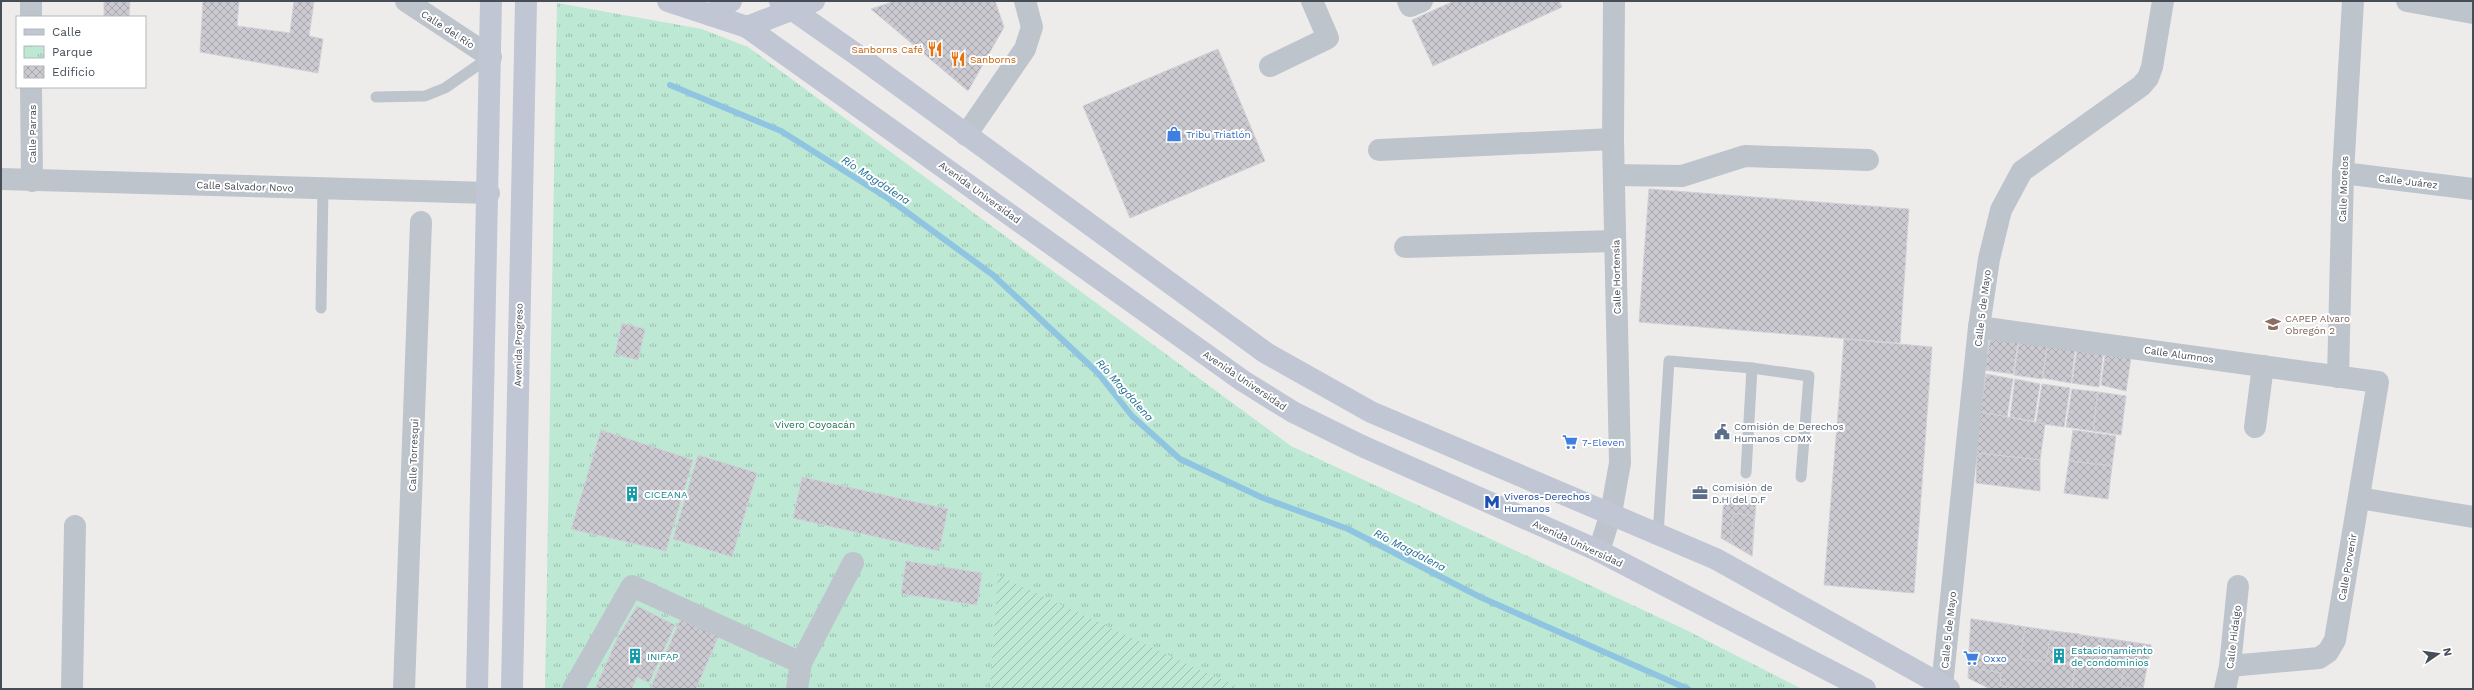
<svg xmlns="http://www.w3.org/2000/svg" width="2474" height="690" viewBox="0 0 2474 690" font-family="'Work Sans',sans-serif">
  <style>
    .park { fill: url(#park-tufts) }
    .garden { fill: url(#garden-furrows) }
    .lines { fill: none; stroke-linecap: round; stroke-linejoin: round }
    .stream { stroke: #8fc5e1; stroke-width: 6 }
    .building { fill: url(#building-cross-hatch); stroke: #d0d1d7 }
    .lane { stroke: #bec4cc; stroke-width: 11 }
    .street { stroke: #bec4cc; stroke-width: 22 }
    .secondary { stroke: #c0c6d3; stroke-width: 22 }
    .labels { text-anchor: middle; stroke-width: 4; stroke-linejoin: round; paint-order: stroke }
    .street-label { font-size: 10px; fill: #464d57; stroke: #fff }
    .food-label { font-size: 10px; fill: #c56008; stroke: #fff; text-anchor: end }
    .shop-label { font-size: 10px; fill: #366cbe; stroke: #fff; text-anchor: start }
    .education-label { font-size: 10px; fill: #785e54; stroke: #fff; text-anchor: start }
    .park-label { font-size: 10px; fill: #206f52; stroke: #fff }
    .service-label { font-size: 10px; fill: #4e5e75; stroke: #fff; text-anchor: start }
    .culture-label { font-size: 10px; fill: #0d838f; stroke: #fff; text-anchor: start }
    .transit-label { font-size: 10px; fill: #164399; stroke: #fff; text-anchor: start }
    .water-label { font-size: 11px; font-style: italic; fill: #1b6b94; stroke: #fff }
  </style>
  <defs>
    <pattern id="park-tufts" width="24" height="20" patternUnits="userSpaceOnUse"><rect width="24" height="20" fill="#bde8d4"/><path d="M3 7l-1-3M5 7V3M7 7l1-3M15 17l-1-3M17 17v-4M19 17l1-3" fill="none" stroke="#9bbeaf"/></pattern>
    <pattern id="garden-furrows" width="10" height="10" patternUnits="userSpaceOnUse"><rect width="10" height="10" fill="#bde8d4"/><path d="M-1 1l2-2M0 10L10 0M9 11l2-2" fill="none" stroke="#9bbeaf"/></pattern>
    <pattern id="building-cross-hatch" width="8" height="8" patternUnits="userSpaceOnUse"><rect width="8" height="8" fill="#cacad0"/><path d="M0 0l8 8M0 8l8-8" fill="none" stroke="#a6a6ac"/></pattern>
  </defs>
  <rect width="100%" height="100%" fill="#eeeceb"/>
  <polygon class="park" points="557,3 702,29 748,47 1291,446 1684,629 1802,689 545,689"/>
  <g class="garden">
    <polygon points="998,575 1213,676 1212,689 990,689"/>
    <polygon points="1215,676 1242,689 1213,689"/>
  </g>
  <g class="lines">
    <polyline class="stream" points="670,85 781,131 889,199 993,275 1098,373 1132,416 1180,459 1263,498 1348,529 1480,597 1688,689"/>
  </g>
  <g class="building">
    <polygon points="104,1 130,1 129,17 104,17"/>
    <polygon points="203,1 239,1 237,26 290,33 294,1 314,1 309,36 323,39 318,73 200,52"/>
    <polygon points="895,1 995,1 1004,27 968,91 871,9"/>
    <polygon points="1454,1 1559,1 1562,7 1433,66 1412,20"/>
    <polygon points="1218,49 1265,161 1130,218 1083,106"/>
    <polygon points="1649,189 1909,209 1900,343 1639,322"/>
    <polygon points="622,323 645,329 638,360 615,354"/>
    <polygon points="1991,331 2019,335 2013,374 1985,370"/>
    <polygon points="2020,335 2048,340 2042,379 2014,375"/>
    <polygon points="1844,339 1932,347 1914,593 1824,585"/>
    <polygon points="2048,339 2076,343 2071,383 2043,378"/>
    <polygon points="2078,343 2104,348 2099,387 2072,383"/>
    <polygon points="2106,349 2132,351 2126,391 2101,385"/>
    <polygon points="1986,374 2013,379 2007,417 1980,412"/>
    <polygon points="2015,379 2040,384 2034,421 2010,417"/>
    <polygon points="2042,384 2070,388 2064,427 2036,423"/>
    <polygon points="2072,389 2098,392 2093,431 2066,427"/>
    <polygon points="2098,392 2126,396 2121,435 2093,431"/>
    <polygon points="1980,412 2045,424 2040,460 1977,453"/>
    <polygon points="601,430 693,460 666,551 571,529"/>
    <polygon points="2073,430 2116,436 2112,466 2069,461"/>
    <polygon points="1977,453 2040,460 2040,491 1976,483"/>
    <polygon points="698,455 757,473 732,557 673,539"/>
    <polygon points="2069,461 2112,466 2108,499 2064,493"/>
    <polygon points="802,477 948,509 939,551 793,518"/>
    <polygon points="1724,497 1756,502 1752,556 1721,538"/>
    <polygon points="1733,513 1754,516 1752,556 1731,543"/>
    <polygon points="906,561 982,573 977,605 901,594"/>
    <polygon points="637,606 675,625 649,683 637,677 632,689 595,689 617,639"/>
    <polygon points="682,616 720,633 696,689 650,689"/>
    <polygon points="1971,619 2151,645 2143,689 1990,689 1968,678"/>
    <polygon points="1971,619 2025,627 2020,659 2046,662 2051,631 2080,634 2072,689 2019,689 2000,685 2001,673 1968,667"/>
    <polygon points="2103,638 2151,645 2147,667 2125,664 2121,686 2135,689 2072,689 2077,653 2101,658"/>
  </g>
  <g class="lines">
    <g class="lane">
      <polyline points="376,97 425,96 445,88 490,57"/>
      <polyline points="321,308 323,188"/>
      <polyline points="1746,473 1752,368"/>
      <polyline points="1658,535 1669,361 1752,368 1809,376 1801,477"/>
    </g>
    <g class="street">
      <polyline points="31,1 31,17"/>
      <polyline points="406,1 491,57"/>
      <polyline points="1408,1 1410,6 1422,1"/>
      <polyline points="2407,1 2473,13"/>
      <polyline points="1270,66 1328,38 1312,1"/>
      <polyline points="31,87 32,181"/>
      <polyline points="966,135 1025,49 1032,27 1025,1"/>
      <polyline points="1379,150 1613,139"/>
      <polyline points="2343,173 2473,189"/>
      <polyline points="1614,175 1682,176 1745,156 1868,160"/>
      <polyline points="1,179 489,193"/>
      <polyline points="1405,247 1615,241"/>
      <polyline points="1979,327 2378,382 2335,640 2328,652 2319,658 2230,666"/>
      <polyline points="2338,377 2343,173 2353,1"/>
      <polyline points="2255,427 2263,366"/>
      <polyline points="2359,498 2473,517"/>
      <polyline points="1599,551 1611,513 1620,463 1613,139 1614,1"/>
      <polyline points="1942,686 1979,327 1989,259 2001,210 2022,171 2141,86 2148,78 2152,67 2163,1"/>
      <polyline points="72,689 75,526"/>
      <polyline points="404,689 421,222"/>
      <polyline points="573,689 632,586 801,663"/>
      <polyline points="797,689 801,663 853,563"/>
      <polyline points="2225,689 2230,666 2238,586"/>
    </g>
    <g class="secondary">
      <polyline points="668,1 747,27 1243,381 1293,412 1362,446 1599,551 1865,689"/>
      <polyline points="780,1 860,57 1266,353 1371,412 1716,559 1949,689"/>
      <polyline points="710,15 731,1"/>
      <polyline points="747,27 814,1"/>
      <polyline points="477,689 491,1"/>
      <polyline points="512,689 526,1"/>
    </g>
  </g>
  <defs>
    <symbol id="restaurant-bare" viewBox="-9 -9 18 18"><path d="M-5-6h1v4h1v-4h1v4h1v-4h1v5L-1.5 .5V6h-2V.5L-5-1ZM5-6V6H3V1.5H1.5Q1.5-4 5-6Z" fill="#e8710a" stroke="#fff" stroke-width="2.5" paint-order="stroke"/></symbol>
    <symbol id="shop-bare" viewBox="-9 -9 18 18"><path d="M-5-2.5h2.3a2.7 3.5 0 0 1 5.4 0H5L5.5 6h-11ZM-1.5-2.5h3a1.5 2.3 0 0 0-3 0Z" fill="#3f7fe0" stroke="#fff" stroke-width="2.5" paint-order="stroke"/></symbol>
    <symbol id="school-bare" viewBox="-9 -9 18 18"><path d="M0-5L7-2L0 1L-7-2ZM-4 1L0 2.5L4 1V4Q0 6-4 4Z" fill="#8d6e63" stroke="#fff" stroke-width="2.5" paint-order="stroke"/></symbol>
    <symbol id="civic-bare" viewBox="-9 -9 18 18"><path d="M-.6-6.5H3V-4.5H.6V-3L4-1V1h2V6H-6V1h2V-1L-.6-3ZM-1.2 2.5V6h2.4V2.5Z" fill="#5c6f8a" stroke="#fff" stroke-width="2.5" paint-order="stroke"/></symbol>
    <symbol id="supermarket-bare" viewBox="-9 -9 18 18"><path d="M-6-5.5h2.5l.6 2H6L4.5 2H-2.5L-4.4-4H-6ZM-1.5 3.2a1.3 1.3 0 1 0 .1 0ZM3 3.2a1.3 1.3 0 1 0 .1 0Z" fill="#3f7fe0" stroke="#fff" stroke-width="2.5" paint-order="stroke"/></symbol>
    <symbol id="office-bare" viewBox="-9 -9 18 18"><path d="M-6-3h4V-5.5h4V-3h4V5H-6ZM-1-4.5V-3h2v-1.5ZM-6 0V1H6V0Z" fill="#5c6f8a" stroke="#fff" stroke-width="2.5" paint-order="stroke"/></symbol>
    <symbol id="building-bare" viewBox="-9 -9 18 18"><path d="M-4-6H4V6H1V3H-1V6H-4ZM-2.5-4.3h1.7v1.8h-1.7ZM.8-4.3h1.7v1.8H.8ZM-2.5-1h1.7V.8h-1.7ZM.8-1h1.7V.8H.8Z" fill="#0f9aa8" stroke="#fff" stroke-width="2.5" paint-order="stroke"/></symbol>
    <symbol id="metro-bare" viewBox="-9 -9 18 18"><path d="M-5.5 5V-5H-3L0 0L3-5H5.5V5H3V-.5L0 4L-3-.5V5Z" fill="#1a4fb4" stroke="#fff" stroke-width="2.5" paint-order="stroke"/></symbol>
  </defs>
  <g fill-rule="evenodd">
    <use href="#restaurant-bare" x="924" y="38" width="22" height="22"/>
    <use href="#restaurant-bare" x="947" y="48" width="22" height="22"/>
    <use href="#shop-bare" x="1163" y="123" width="22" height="22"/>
    <use href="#school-bare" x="2262" y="313" width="22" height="22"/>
    <use href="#civic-bare" x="1711" y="421" width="22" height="22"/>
    <use href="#supermarket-bare" x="1559" y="431" width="22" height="22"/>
    <use href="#office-bare" x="1689" y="482" width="22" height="22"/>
    <use href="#building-bare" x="621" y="483" width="22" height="22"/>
    <use href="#metro-bare" x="1481" y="491" width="22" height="22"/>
    <use href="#building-bare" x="624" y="645" width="22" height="22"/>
    <use href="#building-bare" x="2048" y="645" width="22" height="22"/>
    <use href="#supermarket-bare" x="1960" y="647" width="22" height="22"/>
  </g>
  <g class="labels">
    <g class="street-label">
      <text transform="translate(448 29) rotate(33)" y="4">Calle del Río</text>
      <text transform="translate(32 134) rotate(-90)" y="4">Calle Parras</text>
      <text transform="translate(2408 181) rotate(7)" y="4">Calle Juárez</text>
      <text transform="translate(245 186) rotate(2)" y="4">Calle Salvador Novo</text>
      <text transform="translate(2343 189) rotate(-88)" y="4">Calle Morelos</text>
      <text transform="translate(980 192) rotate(36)" y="4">Avenida Universidad</text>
      <text transform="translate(1616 277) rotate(-91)" y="4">Calle Hortensia</text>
      <text transform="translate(1982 308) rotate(-83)" y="4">Calle 5 de Mayo</text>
      <text transform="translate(518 345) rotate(-89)" y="4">Avenida Progreso</text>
      <text transform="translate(2179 354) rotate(8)" y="4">Calle Alumnos</text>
      <text transform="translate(1245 380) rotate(34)" y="4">Avenida Universidad</text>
      <text transform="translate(413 455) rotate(-88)" y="4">Calle Torresqui</text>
      <text transform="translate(1578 543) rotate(25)" y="4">Avenida Universidad</text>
      <text transform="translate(2347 567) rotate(-80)" y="4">Calle Porvenir</text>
      <text transform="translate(1948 630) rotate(-84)" y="4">Calle 5 de Mayo</text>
      <text transform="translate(2233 637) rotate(-83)" y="4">Calle Hidalgo</text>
    </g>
    <g class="food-label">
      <text x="923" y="53">Sanborns Café</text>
      <text x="970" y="63" text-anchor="start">Sanborns</text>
    </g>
    <g class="shop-label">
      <text x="1186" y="138">Tribu Triatlón</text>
      <text x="1582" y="446">7-Eleven</text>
      <text x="1983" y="662">Oxxo</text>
    </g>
    <g class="education-label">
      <text x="2285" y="322">CAPEP Alvaro<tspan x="2285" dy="12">Obregón 2</tspan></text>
    </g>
    <g class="park-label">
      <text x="815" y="428">Vivero Coyoacán</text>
    </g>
    <g class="service-label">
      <text x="1734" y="430">Comisión de Derechos<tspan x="1734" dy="12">Humanos CDMX</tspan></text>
      <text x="1712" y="491">Comisión de<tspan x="1712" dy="12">D.H del D.F</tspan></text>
    </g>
    <g class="culture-label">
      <text x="644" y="498">CICEANA</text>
      <text x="2071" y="654">Estacionamiento<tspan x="2071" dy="12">de condominios</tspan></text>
      <text x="647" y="660">INIFAP</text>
    </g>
    <g class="transit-label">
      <text x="1504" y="500">Viveros-Derechos<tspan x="1504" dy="12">Humanos</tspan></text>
    </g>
    <g class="water-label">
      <text transform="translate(876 180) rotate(33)" y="4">Río Magdalena</text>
      <text transform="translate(1125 390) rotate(48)" y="4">Río Magdalena</text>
      <text transform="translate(1410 550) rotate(27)" y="4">Río Magdalena</text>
    </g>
  </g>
  <rect width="2474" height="690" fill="none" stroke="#464d57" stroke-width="4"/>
  <rect x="16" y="16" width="130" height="72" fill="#ffffff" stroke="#b5b8bc"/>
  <rect x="24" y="29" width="20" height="6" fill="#c0c6d3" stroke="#b5b8bc"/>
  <text x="52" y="36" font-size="12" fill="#464d57">Calle</text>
  <rect x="24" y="46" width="20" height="12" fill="url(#park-tufts)" stroke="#b5b8bc"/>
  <text x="52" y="56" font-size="12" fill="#464d57">Parque</text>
  <rect x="24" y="66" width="20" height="12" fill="url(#building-cross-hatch)" stroke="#b5b8bc"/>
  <text x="52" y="76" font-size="12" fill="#464d57">Edificio</text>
  <g transform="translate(2438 654) rotate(77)" stroke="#ffffff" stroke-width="3" paint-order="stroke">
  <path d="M0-3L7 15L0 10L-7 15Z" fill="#464d57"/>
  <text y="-6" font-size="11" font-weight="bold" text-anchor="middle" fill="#464d57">N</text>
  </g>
</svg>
